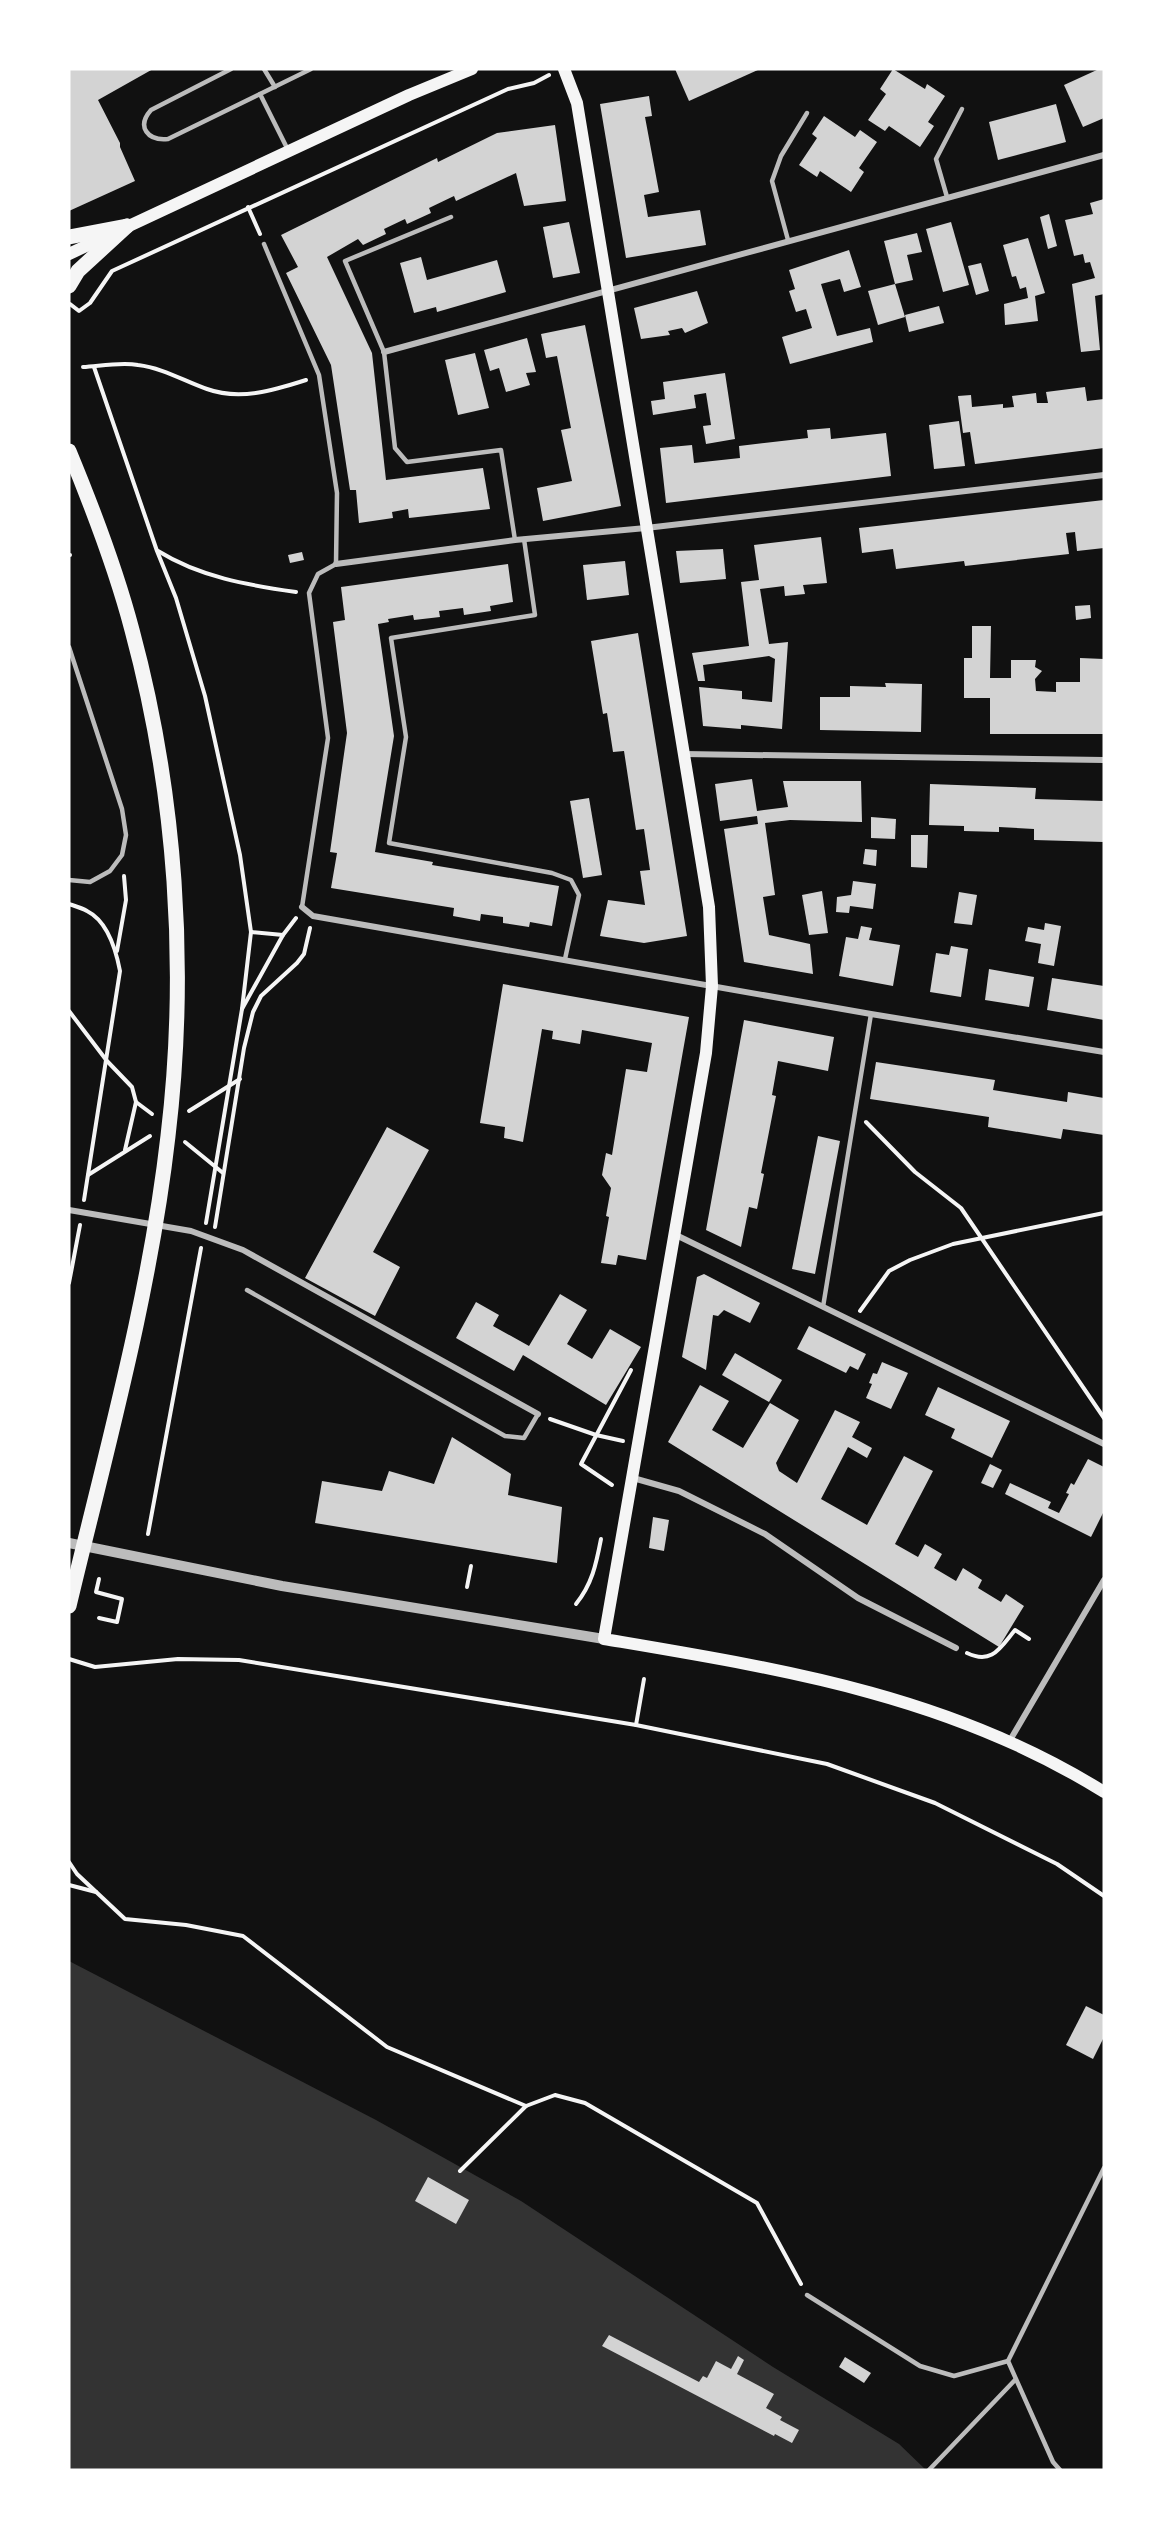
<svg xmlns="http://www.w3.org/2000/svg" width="1173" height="2539" viewBox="0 0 1173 2539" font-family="Poppins,sans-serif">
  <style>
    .water { fill: #333 }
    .building { fill: #d3d3d3 }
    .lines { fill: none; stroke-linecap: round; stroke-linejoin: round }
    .path { stroke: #f5f5f5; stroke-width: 4 }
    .service { stroke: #bcbcbc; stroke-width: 4.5 }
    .minor { stroke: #bcbcbc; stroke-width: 6 }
    .tertiary { stroke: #bcbcbc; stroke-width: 10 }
    .secondary { stroke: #f5f5f5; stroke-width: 12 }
    .primary { stroke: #f5f5f5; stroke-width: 15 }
  </style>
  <rect width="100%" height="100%" fill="#111"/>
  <polygon class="water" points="69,1961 376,2120 521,2201 773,2367 899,2444 926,2470 69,2470"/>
  <g class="building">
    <polygon points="69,69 153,69 98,100 120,143 120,147 135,181 69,211"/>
    <polygon points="675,69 760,69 689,101"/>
    <polygon points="893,69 925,89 927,84 945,96 928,122 934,126 920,147 889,126 885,131 868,120 886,94 880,89"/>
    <polygon points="1099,69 1104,69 1104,118 1083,127 1064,85"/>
    <polygon points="649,96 652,116 645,117 659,192 644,195 648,217 700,210 706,245 626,258 600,104"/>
    <polygon points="1056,104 1066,142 998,160 989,122"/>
    <polygon points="824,116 855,137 860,130 877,142 859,168 864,172 851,192 820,171 817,177 799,165 817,138 812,134"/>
    <polygon points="555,125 566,201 524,206 516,173 456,201 454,196 429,208 431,213 407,224 405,219 384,229 386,234 363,245 358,239 327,257 372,353 386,480 483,468 490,509 409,518 408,509 392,512 393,518 359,523 356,490 350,490 331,365 286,273 298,267 281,235 437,158 438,162 497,133"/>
    <polygon points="1104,199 1104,294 1095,296 1100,350 1081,352 1072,284 1095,278 1090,262 1085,263 1083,254 1074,256 1065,220 1093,214 1090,203"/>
    <polygon points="1049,214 1057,246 1048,249 1040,217"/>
    <polygon points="569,222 580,273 553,278 543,227"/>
    <polygon points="951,222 969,285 943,292 926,229"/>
    <polygon points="917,233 922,252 907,255 913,280 895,284 884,241"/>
    <polygon points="1028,238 1045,293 1035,296 1038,321 1005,325 1004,304 1028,298 1026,287 1020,289 1016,276 1012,277 1003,245"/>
    <polygon points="849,250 861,287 844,292 840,279 821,284 837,336 870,328 873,342 790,364 782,337 812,328 806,309 796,312 789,291 795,289 789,270"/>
    <polygon points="421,257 427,280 497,260 506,292 437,312 436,307 414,313 400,263"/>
    <polygon points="981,263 989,291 976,295 968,266"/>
    <polygon points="895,284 905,317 878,325 868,291"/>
    <polygon points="697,291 708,323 685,333 682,328 668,331 670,335 641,339 634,308"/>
    <polygon points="939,306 944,323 909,332 905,315"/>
    <polygon points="585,325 621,506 543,521 537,488 572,481 561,430 571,428 557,356 546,358 541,334"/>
    <polygon points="527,338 536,372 526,373 530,385 506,392 499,368 490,371 484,350"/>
    <polygon points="475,353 489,408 458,415 445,360"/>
    <polygon points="725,373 735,439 706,444 703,426 711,425 706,393 694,395 696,408 653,415 651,401 665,399 663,382"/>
    <polygon points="1085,387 1087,401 1104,399 1104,448 975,464 970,432 963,433 958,396 971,395 972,407 1003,404 1003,408 1014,407 1012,396 1036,393 1037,403 1048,403 1046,392"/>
    <polygon points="959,421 965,466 934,469 929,425"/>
    <polygon points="830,428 831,439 886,433 891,476 666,503 660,448 692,445 694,463 740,458 739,446 808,438 807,430"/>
    <polygon points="1104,500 1104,548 1077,551 1075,532 1066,533 1069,554 965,566 964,561 896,569 893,549 862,553 859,528"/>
    <polygon points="821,537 827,583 803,585 805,594 785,596 784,586 760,589 769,644 788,642 782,729 741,725 741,729 703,726 699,687 742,691 742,699 772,702 775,659 769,656 703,665 705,681 698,681 692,653 749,646 741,582 759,580 754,545"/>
    <polygon points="723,549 726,579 680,583 676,551"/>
    <polygon points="302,552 304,560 290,563 288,555"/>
    <polygon points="625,561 629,595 587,600 583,565"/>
    <polygon points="508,564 513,602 490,606 491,611 464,615 463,608 439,611 440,617 414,620 413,615 388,619 389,622 378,624 394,736 375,852 433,862 432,865 559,886 552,926 530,922 529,927 503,923 503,917 481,914 480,921 453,916 454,908 331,888 337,853 330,852 347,733 333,622 345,620 341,587"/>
    <polygon points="1090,605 1091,618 1076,620 1075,606"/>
    <polygon points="972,626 991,626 990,678 1011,678 1011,660 1036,660 1035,667 1042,671 1035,679 1036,691 1056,692 1056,682 1080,682 1080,658 1104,659 1104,734 990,734 990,698 964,698 964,658 972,658"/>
    <polygon points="638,633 687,936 644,943 600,936 608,900 645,905 640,871 650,870 644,829 636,830 624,751 613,752 607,713 603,714 591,641"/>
    <polygon points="885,683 922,684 921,732 820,730 820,697 850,697 850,686 886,687"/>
    <polygon points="752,779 757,811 788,807 783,781 861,781 862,822 790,820 765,823 775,895 763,897 769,935 810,944 813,974 744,962 724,829 758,824 757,816 720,821 715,784"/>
    <polygon points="930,784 1036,788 1035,799 1104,801 1104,842 1034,840 1034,829 999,827 999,832 964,831 964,826 929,825"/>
    <polygon points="589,798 602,875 583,878 570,801"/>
    <polygon points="871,817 896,819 895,839 871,838"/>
    <polygon points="911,835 928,835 927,868 911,867"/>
    <polygon points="865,849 877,850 876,866 863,864"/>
    <polygon points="853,881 876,884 873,909 850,906 849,913 836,912 837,897 851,895"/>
    <polygon points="822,891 828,933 809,935 802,895"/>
    <polygon points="959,892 977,895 972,925 954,923"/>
    <polygon points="1045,923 1061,926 1054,966 1038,963 1041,944 1025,941 1028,927 1044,930"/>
    <polygon points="861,926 872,928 869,940 900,945 893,986 839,976 846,937 858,939"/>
    <polygon points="951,946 968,949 961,997 930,992 936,953 949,955"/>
    <polygon points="989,969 1034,977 1029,1007 985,1000"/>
    <polygon points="1052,978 1104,986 1104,1020 1047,1010"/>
    <polygon points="503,984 689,1017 646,1260 618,1255 616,1265 601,1263 609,1217 606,1216 611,1188 602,1175 606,1153 612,1155 626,1069 647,1072 652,1043 582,1030 580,1044 552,1039 553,1031 542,1029 523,1142 504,1138 505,1127 480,1123"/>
    <polygon points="744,1020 834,1037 828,1071 778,1061 772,1095 776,1096 761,1173 764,1174 757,1209 749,1207 741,1247 706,1230"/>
    <polygon points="876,1062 995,1080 993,1090 1067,1102 1068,1092 1104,1098 1104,1135 1063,1129 1061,1139 988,1127 989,1117 870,1099"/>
    <polygon points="387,1127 429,1150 373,1252 400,1267 375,1316 305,1278"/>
    <polygon points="818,1136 840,1141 815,1274 792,1269"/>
    <polygon points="704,1274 760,1303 750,1323 724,1310 718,1316 713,1315 706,1370 682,1357 697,1277"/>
    <polygon points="560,1294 587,1310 567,1344 592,1359 610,1329 641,1347 606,1405 523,1355 514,1371 456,1338 476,1302 499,1315 493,1326 529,1346"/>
    <polygon points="809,1326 866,1354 858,1370 850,1366 846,1373 797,1349"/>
    <polygon points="735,1353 782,1380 769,1402 722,1375"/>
    <polygon points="882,1362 908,1373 891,1409 866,1398 872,1384 869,1383 873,1373 877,1374"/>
    <polygon points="700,1385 729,1401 712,1430 743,1448 770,1403 799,1420 776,1463 779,1471 797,1483 835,1410 860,1422 852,1437 872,1448 867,1458 848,1447 821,1499 867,1525 904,1456 933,1471 895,1544 918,1557 925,1544 942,1554 934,1568 956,1581 963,1568 982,1580 978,1588 1001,1602 1006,1594 1024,1606 999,1647 668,1442"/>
    <polygon points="938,1387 1010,1421 992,1458 951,1438 955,1429 925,1415"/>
    <polygon points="452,1437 511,1474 508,1495 562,1507 557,1563 315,1523 322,1481 382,1491 389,1471 434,1484"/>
    <polygon points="1088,1459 1104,1467 1104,1511 1091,1537 1005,1494 1010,1483 1051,1502 1048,1508 1059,1513 1069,1494 1066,1493 1071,1483 1074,1485"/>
    <polygon points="990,1464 1002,1470 993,1488 981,1483"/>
    <polygon points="653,1517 669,1520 664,1551 649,1548"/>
    <polygon points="1086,2006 1104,2015 1104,2037 1093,2059 1066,2045"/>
    <polygon points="428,2177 469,2200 456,2224 415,2201"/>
    <polygon points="609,2335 699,2382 703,2376 707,2378 716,2361 731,2369 738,2356 744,2360 737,2374 774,2394 766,2408 782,2417 780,2420 799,2430 792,2443 775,2434 774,2436 602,2346"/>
    <polygon points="845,2357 871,2373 864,2383 839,2367"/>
  </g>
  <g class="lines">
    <g class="path">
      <polyline points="248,207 260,234"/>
      <polyline points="70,304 79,311 90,303 112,271 508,89 534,83 549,75"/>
      <path d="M83,367C100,366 121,362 138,365C163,368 184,381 207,389C240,401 275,390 306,380"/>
      <polyline points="94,367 157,551 176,598 205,696 240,855 251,932 242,1009"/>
      <path d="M158,551C200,577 247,585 296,592"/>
      <polyline points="69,555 70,555"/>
      <path d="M69,904C75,906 82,908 87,911C107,921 116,950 120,971L84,1200"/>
      <polyline points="251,932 283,935"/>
      <polyline points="117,951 126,900 124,876"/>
      <polyline points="69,1011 107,1061 132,1087 136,1102 125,1150"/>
      <polyline points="136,1102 152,1114"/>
      <polyline points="189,1111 240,1079"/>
      <polyline points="866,1122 915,1172 961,1208 1104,1418"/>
      <polyline points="185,1142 223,1173"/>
      <polyline points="88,1175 150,1136"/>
      <polyline points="206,1223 242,1009 283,935 296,918"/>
      <polyline points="215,1227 244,1048 253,1012 261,996 297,963 304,954 310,928"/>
      <polyline points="69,1283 80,1225"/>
      <polyline points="860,1311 889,1271 910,1260 953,1244 1104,1213"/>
      <polyline points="550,1419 596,1435 623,1441"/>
      <polyline points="612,1485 581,1464 631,1370"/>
      <polyline points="148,1534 201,1248"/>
      <polyline points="99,1579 96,1592 122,1599 117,1622 99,1618"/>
      <polyline points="467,1587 471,1566"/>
      <path d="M576,1604C592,1584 596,1565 601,1539"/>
      <path d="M967,1653C992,1665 1000,1648 1015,1630L1029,1639"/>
      <polyline points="69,1659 95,1667 178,1659 239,1660 636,1725 827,1764 935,1803 1057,1864 1104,1896"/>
      <polyline points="636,1725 644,1679"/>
      <polyline points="69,1862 77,1874 125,1919 186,1925 243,1936 387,2047 526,2106"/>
      <polyline points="69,1885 96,1892"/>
      <polyline points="460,2171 526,2106 555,2095 585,2103 757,2203 801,2284"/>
    </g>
    <g class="service">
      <path d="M231,69L151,110C136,127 148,141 168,139L260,94"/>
      <polyline points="264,69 275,87"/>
      <polyline points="288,150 260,94 311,69"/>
      <polyline points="947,197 936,159 962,109"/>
      <polyline points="451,217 345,261 384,352 395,448 407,462 501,450 515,540"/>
      <polyline points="788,240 772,181 781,156 807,113"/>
      <polyline points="264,244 319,375 337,493 336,564 318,574 309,593 328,738 302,907"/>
      <polyline points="524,539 535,615 391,638 406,737 389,843 552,873 571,880 579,895 565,959"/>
      <polyline points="69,647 122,809 126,835 122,855 110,871 90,882 69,880"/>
      <polyline points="247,1290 505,1436 524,1438 538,1414"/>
      <polyline points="823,1307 871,1014"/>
      <polyline points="807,2295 920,2366 954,2376 1008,2361"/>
      <polyline points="929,2470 1015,2380"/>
      <polyline points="1060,2470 1053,2462 1008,2361 1104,2168"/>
    </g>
    <g class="minor">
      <polyline points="384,352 1104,155"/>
      <polyline points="336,564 515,540 646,528 1104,475"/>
      <polyline points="684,754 1104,760"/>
      <polyline points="302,907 313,916 871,1014 1104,1052"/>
      <polyline points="69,1210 191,1231 243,1250 538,1414"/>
      <polyline points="676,1235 1104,1444"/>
      <polyline points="633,1478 679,1491 765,1534 858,1598 956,1648"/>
      <polyline points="1009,1742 1104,1580"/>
    </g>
    <polyline class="tertiary" points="69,1543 282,1586 604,1639"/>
    <g class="secondary">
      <path d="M564,69L577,103L709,907L712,986L706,1053L604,1639C781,1669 949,1695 1104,1792"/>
      <polyline points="69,254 409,95 472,69"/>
    </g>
    <g class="primary">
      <polyline points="69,237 127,226"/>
      <polyline points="69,286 78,271 127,226"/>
      <path d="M69,451C93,509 116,569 132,630C176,793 188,968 168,1136C150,1295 106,1451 69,1606"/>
    </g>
  </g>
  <rect width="1173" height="2539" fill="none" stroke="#ffffff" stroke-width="141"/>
</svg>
